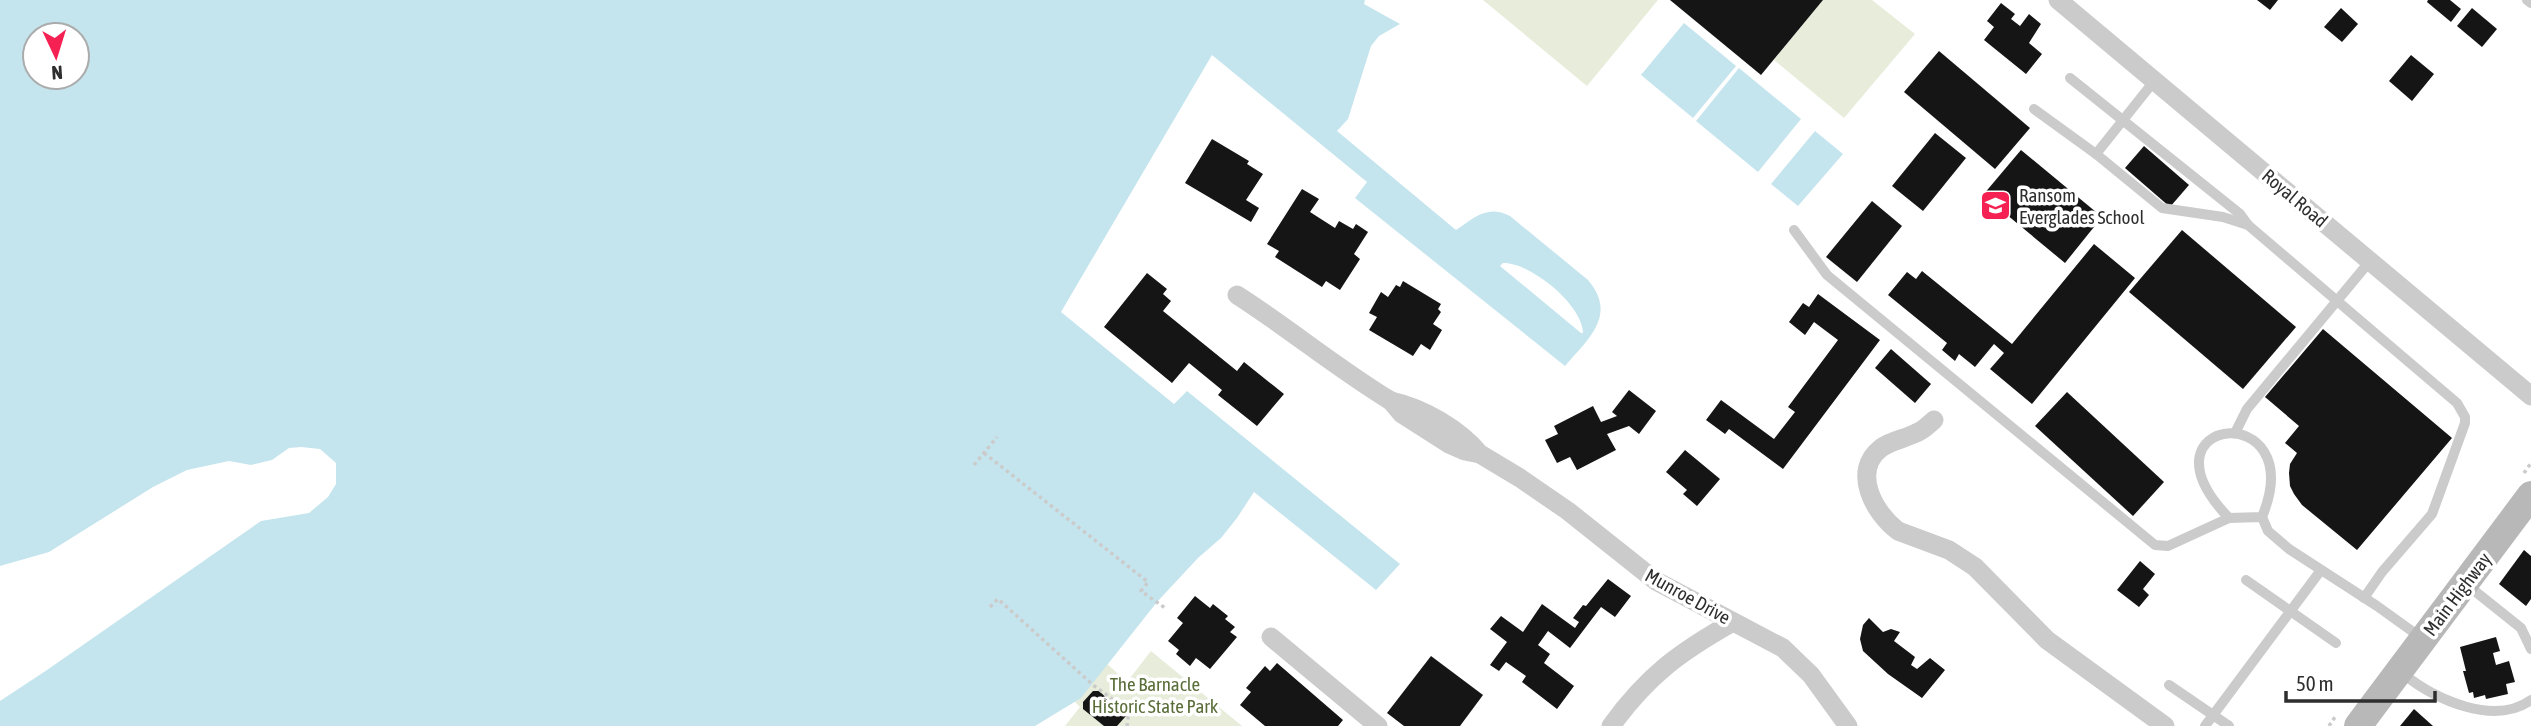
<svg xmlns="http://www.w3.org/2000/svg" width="2531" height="726" viewBox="0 0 2531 726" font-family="'Asap Condensed',sans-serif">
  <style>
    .green { fill: #e7edda }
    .water { fill: #c5e5ee; fill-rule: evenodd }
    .building { fill: #151515 }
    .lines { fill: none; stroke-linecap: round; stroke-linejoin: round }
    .path { stroke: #cbcbcb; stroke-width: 3.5; stroke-dasharray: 3.5 3.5; stroke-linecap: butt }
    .service { stroke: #cbcbcb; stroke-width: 10 }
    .minor { stroke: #cbcbcb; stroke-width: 19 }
    .secondary { stroke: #b8b8b8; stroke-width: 28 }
    .labels { text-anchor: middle; stroke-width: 7; stroke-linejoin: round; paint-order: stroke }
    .poi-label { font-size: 19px; fill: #2e2e2e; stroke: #fff; text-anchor: start }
    .street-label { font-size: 19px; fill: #2e2e2e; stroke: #fff }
    .park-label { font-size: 19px; fill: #596d38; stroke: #fff }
  </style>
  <rect width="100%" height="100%" fill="#fff"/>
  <g class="green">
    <polygon points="1483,0 1658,0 1587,86"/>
    <polygon points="1823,0 1872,0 1915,34 1844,118 1774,60"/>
    <polygon points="1151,651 1242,726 1065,726 1080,707 1075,702 1105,662 1127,682"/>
  </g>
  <g class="water">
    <path d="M0,0H1365L1364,4L1400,24L1379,36L1371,46L1348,119L1337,131L1456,230C1474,218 1487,204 1510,216L1588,280C1618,315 1588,339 1565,366L1355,198L1367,182L1212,55L1061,312L1174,404L1187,391L1400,564L1376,590L1254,492L1237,518L1221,538L1198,558L1157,602L1081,698L1035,726H0V701L47,670L261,521L309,513L328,497L336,484V463L320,449L301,447L289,448L272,460L251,465L229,461L187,470L153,487L49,552L0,566ZM35,35H77V77H35ZM1503,263C1530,262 1583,305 1583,333H1581L1500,266Z"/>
    <polygon points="1684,23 1736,66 1693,118 1641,75"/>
    <polygon points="1739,68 1801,119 1758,172 1696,121"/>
    <polygon points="1815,131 1843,154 1798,206 1771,184"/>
  </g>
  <g class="building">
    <polygon points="1670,0 1823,0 1761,75"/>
    <polygon points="2257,0 2278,0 2270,10"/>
    <polygon points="2428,0 2450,0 2461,9 2451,22 2427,2"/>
    <polygon points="2001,3 2015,14 2011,19 2020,26 2029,14 2041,24 2029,43 2042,54 2026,74 1984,40 1994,27 1987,21"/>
    <polygon points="2341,8 2358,24 2342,42 2324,27"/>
    <polygon points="2472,8 2497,29 2482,47 2457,26"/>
    <polygon points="1939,51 2030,128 1995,169 1904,92"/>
    <polygon points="2411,55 2434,74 2412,101 2389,81"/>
    <polygon points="1935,133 1966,158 1923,211 1892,186"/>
    <polygon points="1212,139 1249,161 1247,164 1263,174 1246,200 1259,208 1251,222 1185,183"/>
    <polygon points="2144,146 2189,185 2170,207 2125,168"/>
    <polygon points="2021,150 2102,217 2065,263 1983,195"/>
    <polygon points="1302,189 1319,199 1310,212 1335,228 1339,221 1353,229 1356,224 1368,232 1354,254 1360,259 1340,290 1326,281 1322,287 1275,257 1279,251 1267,244"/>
    <polygon points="1872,201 1902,226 1857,282 1826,257"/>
    <polygon points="2182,230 2296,327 2243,389 2129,292"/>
    <polygon points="2094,244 2135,278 2032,404 1990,369 2004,353 1994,344 1975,367 1959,354 1955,361 1942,350 1947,343 1888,295 1907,272 1916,279 1922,271 2012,344"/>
    <polygon points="1147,273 1167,289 1163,294 1171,301 1163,311 1237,371 1244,362 1284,394 1257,426 1218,395 1222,390 1189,363 1172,383 1104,327"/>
    <polygon points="1403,281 1441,304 1438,309 1441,312 1433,324 1442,330 1430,350 1421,344 1413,356 1369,330 1377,317 1369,313 1381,292 1388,297 1396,285 1400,287"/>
    <polygon points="1818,294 1880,340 1783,469 1729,429 1725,434 1706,420 1721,400 1774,439 1795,412 1788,407 1838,340 1814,322 1805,335 1789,322 1803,303 1809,307"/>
    <polygon points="2323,329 2452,438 2357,550 2302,505 2294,494 2290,486 2289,473 2290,464 2297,453 2285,443 2299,426 2265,397"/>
    <polygon points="1891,349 1931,384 1915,403 1875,368"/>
    <polygon points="1629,390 1656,411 1639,434 1629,426 1607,434 1616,450 1577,470 1570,457 1557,463 1545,440 1558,434 1554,426 1593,406 1601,422 1617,416 1612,412"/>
    <polygon points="2067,392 2164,482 2133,516 2035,426"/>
    <polygon points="1685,450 1720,479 1697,506 1683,494 1687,490 1666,472"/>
    <polygon points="2524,550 2531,556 2531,599 2526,606 2499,584"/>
    <polygon points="2140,561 2155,574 2143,589 2149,595 2139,607 2117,590"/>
    <polygon points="1608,579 1631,596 1615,617 1601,607 1570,648 1548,631 1538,645 1550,654 1544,663 1574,686 1557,709 1522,682 1526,676 1506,662 1499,671 1490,665 1507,642 1490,629 1501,616 1523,632 1542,604 1575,628 1579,622 1573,618 1583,605 1586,606"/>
    <polygon points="1195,596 1210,608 1213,604 1228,616 1225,619 1235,627 1230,632 1237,637 1210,669 1196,658 1190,666 1176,654 1179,650 1168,641 1183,623 1177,618"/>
    <polygon points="1869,618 1883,632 1891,629 1900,632 1894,641 1915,657 1911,665 1917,669 1930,658 1945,670 1922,698 1888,674 1863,651 1860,639 1863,625"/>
    <polygon points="2496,637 2500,651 2493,653 2496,665 2509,661 2515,682 2506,684 2508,694 2486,699 2485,695 2474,698 2473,692 2469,693 2463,671 2466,671 2460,647"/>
    <polygon points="1431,656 1483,695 1460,726 1404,726 1387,713"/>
    <polygon points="1277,663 1343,720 1338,726 1265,726 1240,705 1251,692 1246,688 1265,666 1270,671"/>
    <polygon points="1093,691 1099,691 1126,716 1117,726 1104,726 1083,709 1083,702"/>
    <polygon points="2414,709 2433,726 2400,726"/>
  </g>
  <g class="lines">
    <g class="path">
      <polyline points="984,453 1148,582 1141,591 1165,608"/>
      <polyline points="974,465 997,437"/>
      <polyline points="2524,473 2531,463"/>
      <polyline points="990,607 998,599 1093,685 1129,711 1127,726"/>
      <polyline points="2329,726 2335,717"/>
    </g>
    <g class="service">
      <polyline points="2527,0 2531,3"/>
      <polyline points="2070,78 2240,214 2248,225 2457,403 2465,417 2465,423 2432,514 2382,572 2364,598"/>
      <polyline points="2034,109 2096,154 2162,208 2223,217 2248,225"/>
      <polyline points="2096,154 2155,80"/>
      <polyline points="1794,230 1827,275 2155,545 2168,546 2229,518"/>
      <polyline points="2235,433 2247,409 2370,261"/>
      <path d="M2262,517L2229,518C2130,415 2312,396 2262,517L2268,531L2289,549L2377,606L2423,639"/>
      <polyline points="2246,580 2336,643"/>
      <polyline points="2466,584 2521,628 2531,649"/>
      <path d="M2402,673C2437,701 2495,726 2531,700"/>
      <polyline points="2169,685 2229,726"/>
      <polyline points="2205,726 2321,570"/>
    </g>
    <g class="minor">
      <polyline points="2058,0 2531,396"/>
      <path d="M1237,295C1290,329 1338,369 1391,401"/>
      <path d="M1934,420C1928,425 1923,431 1916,433C1905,439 1892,440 1881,448C1851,471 1874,513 1898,531L1949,550L1975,567L2047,640L2165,726"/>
      <path d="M1480,454C1459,429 1423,408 1391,401L1402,414L1449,444L1465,451L1480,454L1520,478L1568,511L1656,581L1783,648L1811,675L1848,726"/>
      <polyline points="1271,637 1378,726"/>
      <path d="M1611,726C1648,675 1680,652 1733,622"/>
    </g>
    <polyline class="secondary" points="2358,726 2531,495"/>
  </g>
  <defs>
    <symbol id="school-square" viewBox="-11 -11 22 22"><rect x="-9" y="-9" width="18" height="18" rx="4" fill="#f42152" stroke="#fff"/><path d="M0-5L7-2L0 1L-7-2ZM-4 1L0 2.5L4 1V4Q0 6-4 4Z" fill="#fff"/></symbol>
  </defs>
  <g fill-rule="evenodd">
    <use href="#school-square" x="1978" y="188" width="35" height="35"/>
  </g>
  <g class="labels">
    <g class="poi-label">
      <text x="2019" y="202">Ransom<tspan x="2019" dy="22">Everglades School</tspan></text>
    </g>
    <g class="street-label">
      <text transform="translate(2295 198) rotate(40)" y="7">Royal Road</text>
      <text transform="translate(2457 594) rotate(-53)" y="7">Main Highway</text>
      <text transform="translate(1688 596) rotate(29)" y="7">Munroe Drive</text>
    </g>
    <g class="park-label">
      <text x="1155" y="691">The Barnacle<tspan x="1155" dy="22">Historic State Park</tspan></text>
    </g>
  </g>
  <g transform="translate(56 56) rotate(176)"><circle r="33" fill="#ffffff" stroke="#ababab" stroke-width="2"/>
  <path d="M0-5L12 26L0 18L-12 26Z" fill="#f42152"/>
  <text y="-10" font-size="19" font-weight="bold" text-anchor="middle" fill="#2e2e2e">N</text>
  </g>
  <path d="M2286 691v10h149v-10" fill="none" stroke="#2e2e2e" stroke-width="3.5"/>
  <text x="2296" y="691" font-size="21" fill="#2e2e2e" stroke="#ffffff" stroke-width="5" paint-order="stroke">50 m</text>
</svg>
